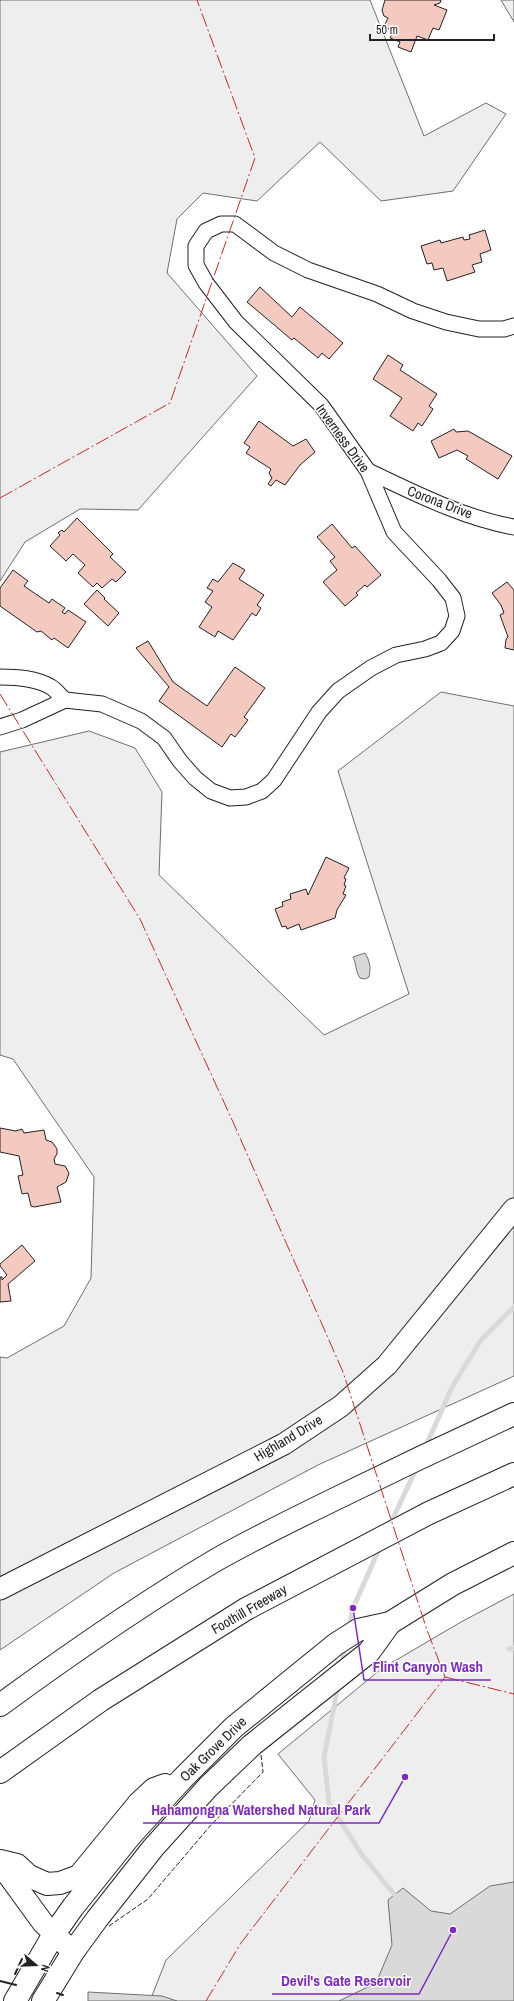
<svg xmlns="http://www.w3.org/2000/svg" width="514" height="2001" viewBox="0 0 514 2001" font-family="'Archivo Narrow',sans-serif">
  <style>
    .green { fill: #eee; stroke: #6f6f6f }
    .water { fill: #d9d9d9; stroke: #6f6f6f }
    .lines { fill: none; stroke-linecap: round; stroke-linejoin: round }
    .stream { stroke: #d9d9d9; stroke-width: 5 }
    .building { fill: #f3c9c0; stroke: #222 }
    .street-casing { stroke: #222; stroke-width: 17 }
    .secondary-casing { stroke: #222; stroke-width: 23 }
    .primary-casing { stroke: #222; stroke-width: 24 }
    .highway-casing { stroke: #222; stroke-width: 24 }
    .street { stroke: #fff; stroke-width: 15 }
    .secondary { stroke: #fff; stroke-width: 21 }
    .primary { stroke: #fff; stroke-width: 22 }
    .highway { stroke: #fff; stroke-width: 22 }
    .fence { stroke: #222; stroke-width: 1; stroke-dasharray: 5 2; stroke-linecap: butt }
    .wall { stroke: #222; stroke-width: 2 }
    .power { stroke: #c62828; stroke-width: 1; stroke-dasharray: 14 3 2 3; stroke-linecap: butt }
    .labels { text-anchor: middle; stroke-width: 3; stroke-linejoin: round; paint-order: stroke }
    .street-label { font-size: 14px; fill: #222; stroke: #fff }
    .leader { fill: none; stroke: #7b2cbf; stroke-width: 1.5 }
    .callout-dot { fill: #7b2cbf; stroke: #fff; stroke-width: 1.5 }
    .callout-label { font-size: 15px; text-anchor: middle; font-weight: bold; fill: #7b2cbf; stroke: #fff; stroke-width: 3; stroke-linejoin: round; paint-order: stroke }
  </style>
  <rect width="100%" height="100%" fill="#fff"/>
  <g class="green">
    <polygon points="0,0 370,0 424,136 486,103 506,114 453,191 381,201 320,142 257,201 203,193 177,219 167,273 257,376 138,510 80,509 25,542 0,581"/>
    <polygon points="501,0 514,0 514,22"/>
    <polygon points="441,692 514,706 514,1376 318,1465 114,1573 0,1650 0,1357 7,1358 64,1326 91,1278 94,1177 13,1059 0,1055 0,752 89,731 135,748 162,792 159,875 324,1035 409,994 338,771"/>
    <polygon points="514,1594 514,2001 150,2001 166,1960 309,1821 315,1800 278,1754 381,1669 461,1622"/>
  </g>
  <g class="water">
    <path d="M365,953C370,961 371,968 369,977L365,979L360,978C355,971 357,965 353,957Z"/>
    <polygon points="514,1882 514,2001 339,2001 376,1983 392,1945 388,1900 403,1888 431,1911 450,1914 490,1886"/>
    <polygon points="88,1992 162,1996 177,2001 88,2001"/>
  </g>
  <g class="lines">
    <g class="stream">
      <polyline points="425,1448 452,1387 481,1340 514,1307"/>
      <polyline points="390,1525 416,1469"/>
      <polyline points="349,1629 353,1608 380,1547"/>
      <polyline points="509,1649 514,1648"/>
      <polyline points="342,1664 345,1646"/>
      <polyline points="338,1686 324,1757 329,1803 362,1855 398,1899"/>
    </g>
  </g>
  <g class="building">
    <polygon points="385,0 441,0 440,3 434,5 447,10 439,30 433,28 428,40 417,36 411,52 398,47 400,42 390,38 392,34 391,30 387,28 385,24 388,18 384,16 382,10"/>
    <polygon points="485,230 491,250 480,254 482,262 472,265 475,272 447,281 443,268 434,270 432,263 427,264 421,246 440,240 441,243 463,237 464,240 470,239 469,235"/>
    <polygon points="260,287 292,317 300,307 343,343 329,359 322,353 318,358 294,338 292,340 247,302"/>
    <polygon points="388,355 403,365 400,370 437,394 429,406 433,409 422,426 418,423 413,431 390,416 402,398 373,379"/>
    <polygon points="259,421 293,446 306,439 315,452 300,465 285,485 276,480 271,486 268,484 272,478 269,473 271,469 246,453 250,447 244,443"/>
    <polygon points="454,429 456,432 468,431 512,456 498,479 466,459 468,456 457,450 439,458 431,441"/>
    <polygon points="77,518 113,554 110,557 126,572 116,582 112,579 102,588 97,583 93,587 78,573 85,565 73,554 66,561 50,546 60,535 58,533 62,530 64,532"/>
    <polygon points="332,524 352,548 355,546 381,575 367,587 365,585 356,593 358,595 345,606 323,582 337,570 330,561 335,557 317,537"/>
    <polygon points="233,563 245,570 239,579 264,595 257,605 261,608 256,616 252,613 233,640 218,631 215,637 199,627 212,607 205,602 213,591 207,588 213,579 218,582"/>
    <polygon points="13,570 28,581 24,586 49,603 52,599 65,608 62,612 65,614 68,610 86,622 68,648 54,638 52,640 41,631 37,632 0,606 0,588"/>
    <polygon points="507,582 514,590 514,650 505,648 506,639 508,637 500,615 504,613 501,605 492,593"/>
    <polygon points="97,590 105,598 104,599 119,613 108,626 84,604"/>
    <polygon points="148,641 173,682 207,706 235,667 265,688 244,717 248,720 235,737 231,734 222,747 159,701 169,687 136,648"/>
    <polygon points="326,857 349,868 344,878 346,879 344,885 346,886 343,894 346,895 337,910 335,918 301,930 299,924 287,929 286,926 282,927 275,909 283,906 282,902 291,899 290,894 306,889 308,895"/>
    <polygon points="0,1128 16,1131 22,1129 24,1133 44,1130 46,1140 52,1142 57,1149 57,1154 54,1159 55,1164 65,1166 69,1173 66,1182 57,1187 61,1202 34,1207 31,1206 28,1193 22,1194 18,1176 23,1175 19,1156 0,1152"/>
    <polygon points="22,1245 35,1261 8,1284 11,1301 0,1302 0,1277 2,1277 2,1280 7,1275 0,1266 0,1264"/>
  </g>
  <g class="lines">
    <defs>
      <g id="street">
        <path d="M368,471C415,493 463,518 514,527"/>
        <path d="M0,677C17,677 36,678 51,687C56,690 60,696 65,700"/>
        <polyline points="0,727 22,720 65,700 102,704 141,721 164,738 180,761 195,778 211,791 230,798 246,797 262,791 274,780 319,712 338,691 371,668 396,655 425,649 441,643 452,631 457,616 453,598 439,580 394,532 368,471 321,405 236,322 206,283 196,265 196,246 206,231 221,224 235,224 274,253 308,270 377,294 413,311 446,322 479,329 504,329 514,326"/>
      </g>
      <g id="secondary">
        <polyline points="0,1589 284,1444 341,1406 387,1365 514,1209"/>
        <polyline points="0,1864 43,1923 73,1952"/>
      </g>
      <g id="primary">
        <polyline points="0,1861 17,1865 29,1876 47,1884 60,1883 79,1876 139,1803 154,1789 165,1785"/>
        <polyline points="15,2001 54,1934 73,1907 130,1836 182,1779 234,1727 336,1644 358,1630 390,1623 453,1584 514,1553"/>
        <polyline points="43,2001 73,1952 97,1919 153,1848 208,1787 252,1745 369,1652 390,1623"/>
      </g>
      <g id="highway">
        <path d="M0,1705C70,1654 141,1604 216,1560C253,1539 292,1520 331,1501C392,1471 453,1442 514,1414"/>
        <polyline points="0,1772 101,1700 246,1609 429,1513 514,1474"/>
      </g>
    </defs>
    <use href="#street" class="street-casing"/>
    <use href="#secondary" class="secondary-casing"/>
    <use href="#primary" class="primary-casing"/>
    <use href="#highway" class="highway-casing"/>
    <use href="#street" class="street"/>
    <use href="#secondary" class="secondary"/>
    <use href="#primary" class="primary"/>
    <use href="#highway" class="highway"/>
    <polyline class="fence" points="109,1926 148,1899 211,1825 263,1772 261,1755"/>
    <g class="wall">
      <polyline points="15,1974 22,1959"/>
      <polyline points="0,1981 16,1985"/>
      <polyline points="57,1993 63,1995"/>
    </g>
    <g class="power">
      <polyline points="0,498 170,403 255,158 197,0"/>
      <polyline points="0,694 140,919 233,1122 343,1372 427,1630 445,1677"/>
      <polyline points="445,1677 514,1694"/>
      <polyline points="206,2001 241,1943 445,1677"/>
    </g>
  </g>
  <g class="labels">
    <g class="street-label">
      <text transform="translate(343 438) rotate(54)" y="5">Inverness Drive</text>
      <text transform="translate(440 502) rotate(21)" y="5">Corona Drive</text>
      <text transform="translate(288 1438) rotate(-31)" y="5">Highland Drive</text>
      <text transform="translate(249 1609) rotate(-30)" y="5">Foothill Freeway</text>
      <text transform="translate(213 1749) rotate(-44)" y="5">Oak Grove Drive</text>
    </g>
  </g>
  <path class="leader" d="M353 1608L364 1680H491M405 1777L379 1823H143M453 1930L419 1994H272"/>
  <g class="callout-dot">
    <circle cx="353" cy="1608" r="4"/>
    <circle cx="405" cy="1777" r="4"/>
    <circle cx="453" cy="1930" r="4"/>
  </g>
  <g class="callout-label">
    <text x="428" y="1672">Flint Canyon Wash</text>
    <text x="261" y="1815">Hahamongna Watershed Natural Park</text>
    <text x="346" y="1986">Devil's Gate Reservoir</text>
  </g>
  <g transform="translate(36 1965) rotate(109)" stroke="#ffffff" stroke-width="3" paint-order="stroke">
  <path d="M0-3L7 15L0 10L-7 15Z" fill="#222222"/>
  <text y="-6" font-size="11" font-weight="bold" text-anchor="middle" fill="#222222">N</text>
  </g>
  <path d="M370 34v6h124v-6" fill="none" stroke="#222222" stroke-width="2"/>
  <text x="376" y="34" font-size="12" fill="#222222" stroke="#ffffff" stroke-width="3" paint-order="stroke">50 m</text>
</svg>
